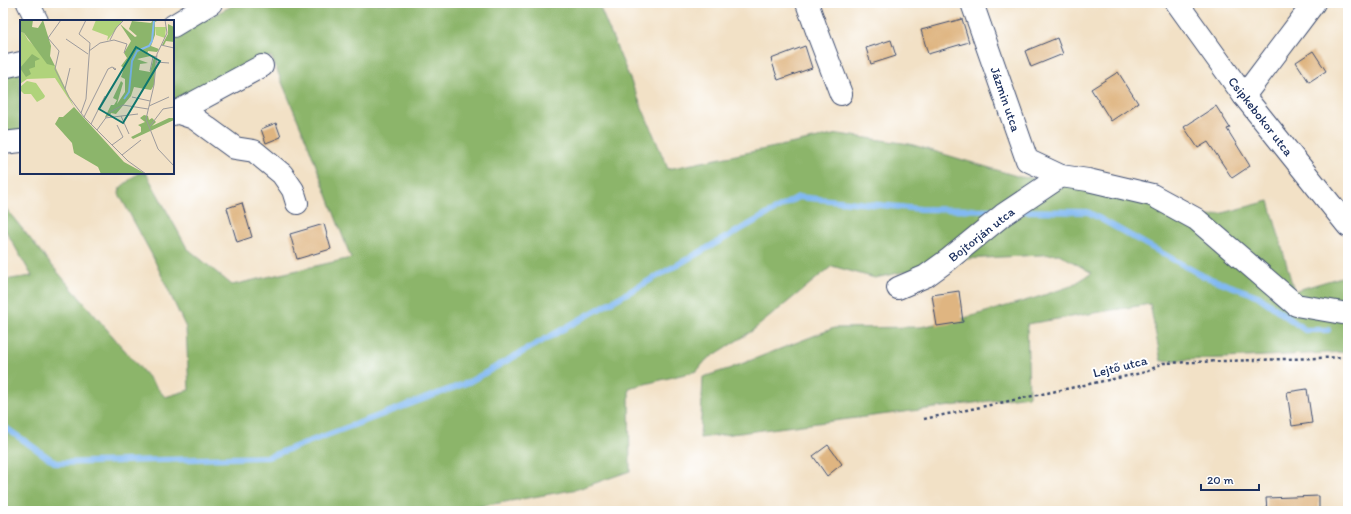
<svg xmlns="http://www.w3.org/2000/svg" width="1351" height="514" viewBox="0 0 1351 514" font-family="Itim,sans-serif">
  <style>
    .forest { fill: #8cb56b; stroke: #547264 }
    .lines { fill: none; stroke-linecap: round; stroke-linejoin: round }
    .stream { stroke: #82b9f2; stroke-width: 6 }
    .building { fill: #dfb581 }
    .minor-casing { stroke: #3b4a6e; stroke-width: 24 }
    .path { stroke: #3b4a6e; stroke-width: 2.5; stroke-dasharray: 3 3; stroke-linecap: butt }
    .minor { stroke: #fff; stroke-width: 22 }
    .labels { text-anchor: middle; stroke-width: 4; stroke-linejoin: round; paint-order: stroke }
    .street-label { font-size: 13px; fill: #1b2f5e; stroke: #fff }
    .inset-river { fill: none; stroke: #82b9f2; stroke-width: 2 }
    .inset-road { fill: none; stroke: #9c9a9c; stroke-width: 1 }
    .view { fill: #0f766e; fill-opacity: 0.15; stroke: #0f766e; stroke-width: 2 }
    .inset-edge { fill: none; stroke: #1b2f5e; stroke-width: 2 }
  </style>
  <rect width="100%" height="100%" fill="#fff"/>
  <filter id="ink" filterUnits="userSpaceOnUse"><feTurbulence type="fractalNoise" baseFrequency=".025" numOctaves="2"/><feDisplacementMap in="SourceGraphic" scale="8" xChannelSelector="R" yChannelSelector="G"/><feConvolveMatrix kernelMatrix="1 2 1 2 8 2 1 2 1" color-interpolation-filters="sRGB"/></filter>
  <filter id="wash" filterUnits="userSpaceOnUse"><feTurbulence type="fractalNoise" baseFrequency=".012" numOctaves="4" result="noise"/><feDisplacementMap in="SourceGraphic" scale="16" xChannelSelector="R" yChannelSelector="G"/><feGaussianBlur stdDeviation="0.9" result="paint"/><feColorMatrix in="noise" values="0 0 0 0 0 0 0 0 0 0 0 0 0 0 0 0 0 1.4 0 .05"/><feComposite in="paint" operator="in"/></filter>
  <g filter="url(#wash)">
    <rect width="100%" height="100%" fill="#f2e1c6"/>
    <g class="forest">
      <polygon points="238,3 598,3 668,169 838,134 910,144 1020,177 1137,187 1204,218 1269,201 1294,291 1348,275 1348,352 1161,361 1150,304 1027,324 1029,396 700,438 703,377 731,368 834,328 920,327 961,319 1035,298 1071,286 1092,273 1059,254 965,259 875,278 832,266 752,331 706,360 697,371 629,388 630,471 578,489 454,511 3,511 3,280 32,276 3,226 3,205 49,262 165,397 189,390 186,328 152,255 119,194 120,188 138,173 146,173 187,248 232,285 351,258 307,142 271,56 195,102 173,108 173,35"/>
      <polygon points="21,71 21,134 3,133 3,76"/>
    </g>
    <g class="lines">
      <g class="stream">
        <polyline points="1020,211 1088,212 1203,276 1258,296 1305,330 1328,330"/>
        <polyline points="3,426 56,463 268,457 469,382 798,197 920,209 999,210"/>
      </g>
    </g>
    <g id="blocks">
      <g class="building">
        <polygon points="962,19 969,42 928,54 921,30"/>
        <polygon points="1057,38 1063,54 1031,67 1025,51"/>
        <polygon points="891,40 896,56 871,64 866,48"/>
        <polygon points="805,46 812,68 778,80 771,59"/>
        <polygon points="1313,51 1326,71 1309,82 1296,62"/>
        <polygon points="1118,72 1138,103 1111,121 1091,89"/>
        <polygon points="1216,106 1230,128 1227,129 1250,166 1232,178 1208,142 1198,148 1184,127"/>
        <polygon points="276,123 281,137 266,143 261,129"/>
        <polygon points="242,203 252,237 237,242 227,208"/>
        <polygon points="324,224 331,249 297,259 290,234"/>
        <polygon points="959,291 963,322 937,326 932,295"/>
        <polygon points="1307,389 1312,423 1292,426 1287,392"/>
        <polygon points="828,445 842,464 827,476 813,456"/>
        <polygon points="1319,496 1319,511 1267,511 1266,498"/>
      </g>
    </g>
  </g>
  <g filter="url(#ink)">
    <use href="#blocks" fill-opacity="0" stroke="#3b4a6e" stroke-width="1"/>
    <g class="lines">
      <defs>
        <g id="minor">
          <polyline points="28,3 37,21"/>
          <polyline points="807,3 817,31 841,94"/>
          <polyline points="972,3 1027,160 1061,176 1088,180 1152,195 1196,219 1296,305 1348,314"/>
          <polyline points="1177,3 1244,96 1348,226"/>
          <polyline points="173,26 211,3"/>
          <polyline points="3,67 21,63"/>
          <polyline points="1244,96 1314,3"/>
          <polyline points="176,112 194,118 235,148 254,151 282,174 293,190 297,203"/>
          <polyline points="173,114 262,66"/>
          <polyline points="3,143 21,141"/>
          <polyline points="898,288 926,276 948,260 1003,215 1061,176"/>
        </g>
      </defs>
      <use href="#minor" class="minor-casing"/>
      <polyline class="path" points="924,419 1146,372 1163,363 1348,357"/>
      <use href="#minor" class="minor"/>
    </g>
  </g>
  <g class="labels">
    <g class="street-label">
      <text transform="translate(1006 99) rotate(71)" y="5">Jázmin utca</text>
      <text transform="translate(1261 116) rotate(52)" y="5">Csipkebokor utca</text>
      <text transform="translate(981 234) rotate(-38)" y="5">Bojtorján utca</text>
      <text transform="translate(1120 366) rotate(-14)" y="5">Lejtő utca</text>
    </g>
  </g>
  <g transform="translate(20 20)">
    <rect width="154" height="154" fill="#f2e1c6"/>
    <path d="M76,0H103L87,21L88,16L72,10ZM135,7H146L145,18L136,15ZM0,12L4,13L8,20L35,46L54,87L35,58L7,59L0,64ZM7,61L16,63L25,76L24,78L17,82L11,74H4L0,70V67Z" fill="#b0d37b"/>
    <path d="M0,0H13L12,7L18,8L23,0L31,26L30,36L35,46L27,44L4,13L0,12ZM133,0H139L135,2V15L131,26L139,29L137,32L128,31L127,35H135L117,39L128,43L120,44L119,50L130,52L134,37L136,38L134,65L131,70L114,67L111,76L96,94L91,93L90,96L85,97L91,85H94L97,80L93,78L101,61L103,63L97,84L105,72V59L101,57L104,48L101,46L107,38L104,33L111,21L100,4L115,17L117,16L109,9L112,1L131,3ZM148,4L154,7V22L146,21L144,25H142L148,14ZM12,34L20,39L15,41V47L9,49L11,54L6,57L0,48ZM54,87L104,142L126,154H81L78,147L54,133L52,123L35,104L39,97H43ZM124,95L128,96L129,100L132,98L136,102L132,106L149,98H154V100L113,119L111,117L121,112V107L118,105L125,102L120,98Z" fill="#8cb56b"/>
    <path class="inset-river" d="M104,79L109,72L112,41L117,31L129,26L132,21L134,0"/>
    <path class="inset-road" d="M41,0L28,18L39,31L35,49L49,77L64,97L108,141L126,154M145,0L147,13L137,34L134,65L126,99L138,129L154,146M46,19L68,34M90,20L96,8L104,0M141,25L154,28M69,31L80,23L94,20L107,24L104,33M136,42L149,43M130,51L133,37L137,36M45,69L50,48M112,77L130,81M103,85L128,89M129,86L149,77M61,93L66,79L70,23L59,14L66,0M101,96L109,114M64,97L88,49L92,47L96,49L95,50L93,48M85,98L118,94M71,104L85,76M130,106L143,89L154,87M77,110L90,92L103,85M92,125L103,117L97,105M102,135L121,120"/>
    <path class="view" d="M116,27L140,41L103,103L79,89Z"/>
    <rect width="154" height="154" class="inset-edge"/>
  </g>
  <rect width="1351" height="514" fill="none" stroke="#fff" stroke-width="16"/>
  <path d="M1201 484v6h58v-6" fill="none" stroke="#1b2f5e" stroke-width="2"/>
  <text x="1207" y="484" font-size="12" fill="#1b2f5e" stroke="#ffffff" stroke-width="3" paint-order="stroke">20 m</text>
</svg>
